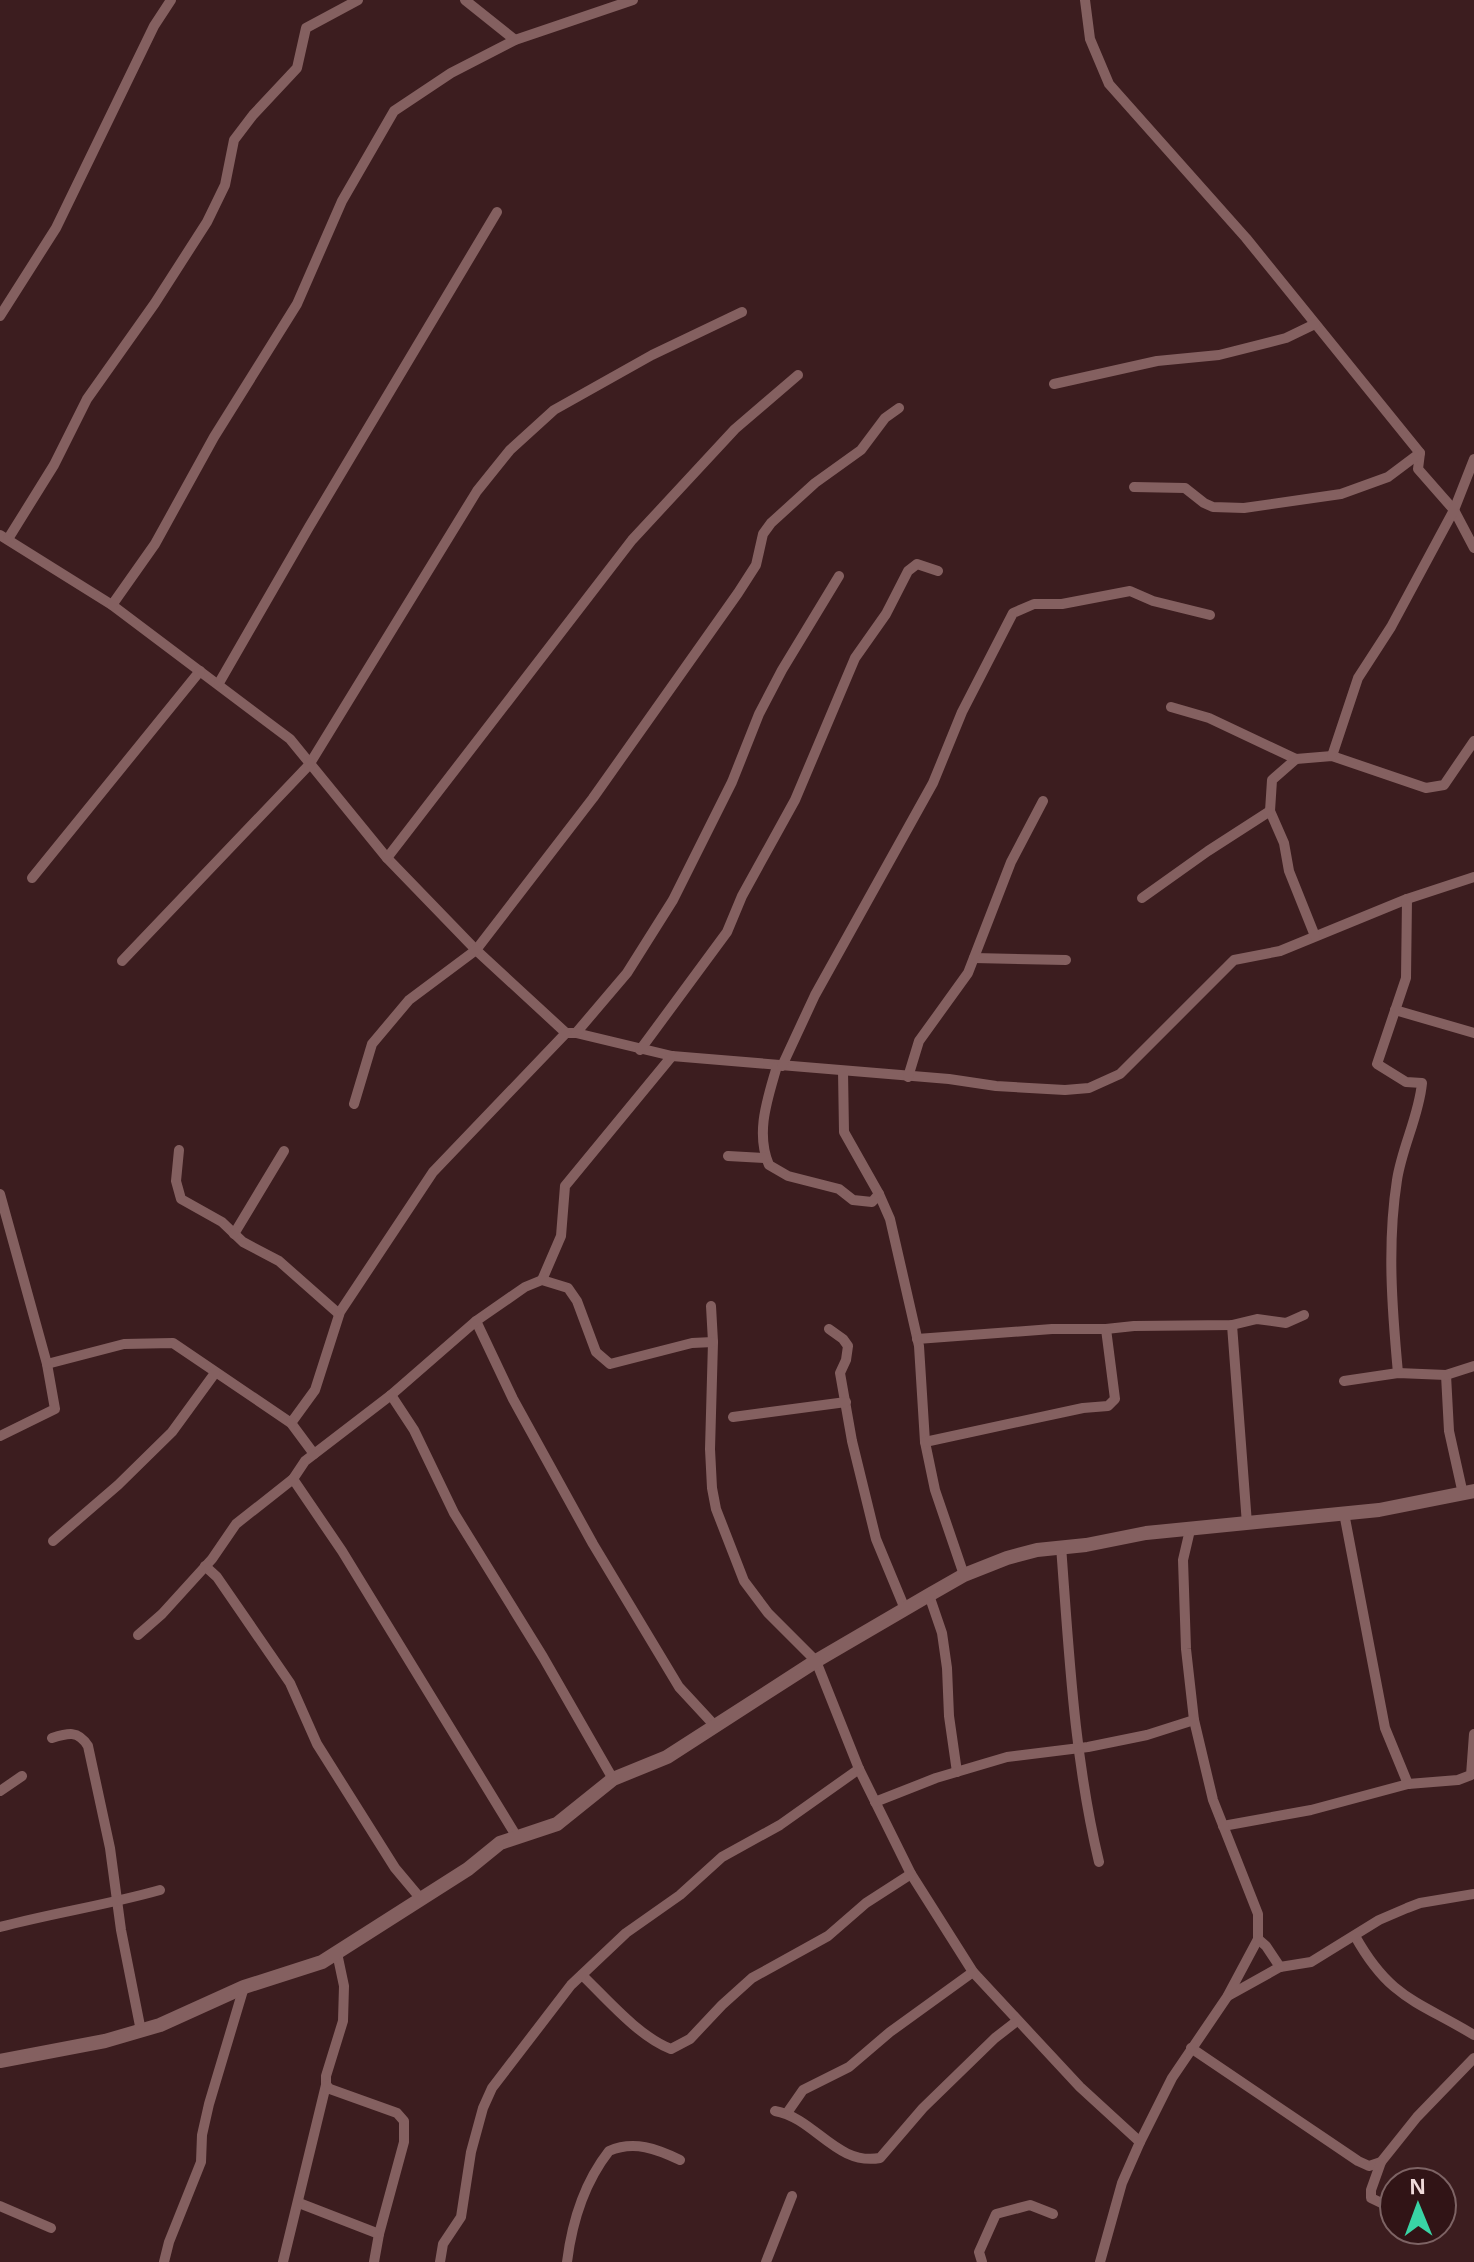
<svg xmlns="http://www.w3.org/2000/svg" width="1474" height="2262" viewBox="0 0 1474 2262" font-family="Arial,sans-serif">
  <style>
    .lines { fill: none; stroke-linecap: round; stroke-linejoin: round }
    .street { stroke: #846060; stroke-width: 10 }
    .secondary { stroke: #846060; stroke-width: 14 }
  </style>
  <rect width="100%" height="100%" fill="#3c1d1f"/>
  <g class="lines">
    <g class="street">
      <polyline points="465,0 515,40"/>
      <polyline points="1085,0 1090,39 1109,84 1246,238 1420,453 1418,469 1454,510 1474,548"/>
      <polyline points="0,316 56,228 154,26 171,0"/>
      <polyline points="1054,384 1157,361 1219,355 1286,338 1315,324"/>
      <polyline points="1134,487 1185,488 1204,503 1213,507 1244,508 1341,494 1388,477 1420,453"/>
      <polyline points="0,535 112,605 290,739 387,858 476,950 566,1033 576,1033 672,1056 949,1079 996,1086 1065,1090 1089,1088 1120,1074 1234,960 1280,951 1407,899 1474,877"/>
      <polyline points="8,539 54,465 87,399 155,303 207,222 225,185 234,140 253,115 297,68 306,28 358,0"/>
      <polyline points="112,605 155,544 214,437 297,304 342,201 394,111 451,73 515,40 633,0"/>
      <polyline points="219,683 309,527 497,212"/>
      <polyline points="1171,707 1209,718 1296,759 1332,756 1426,788 1444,785 1474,741"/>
      <polyline points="1332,756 1358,678 1391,627 1454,510 1474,459"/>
      <polyline points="1296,759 1272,780 1270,811 1284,843 1289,871 1315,936"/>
      <polyline points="387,858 632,540 735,429 798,375"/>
      <polyline points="32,878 200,671"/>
      <polyline points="1142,898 1208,851 1270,811"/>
      <polyline points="974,958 1066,960"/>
      <polyline points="122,961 309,765 477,491 510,450 554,410 652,355 742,312"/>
      <polyline points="1395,1010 1474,1033"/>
      <polyline points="576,1033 627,973 673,900 732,782 759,714 782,670 839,576"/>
      <polyline points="640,1050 727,932 742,896 795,800 855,658 886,614 908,571 917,564 938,571"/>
      <path d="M777,1066C768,1098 755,1132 769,1165L788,1176L839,1189L853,1200L872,1202L879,1194L890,1219L919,1346L925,1442L935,1490L964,1575"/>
      <polyline points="782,1066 815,995 933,783 962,712 1013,613 1034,604 1062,604 1130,591 1153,601 1210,615"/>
      <polyline points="843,1071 844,1132 879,1194"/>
      <polyline points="908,1077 919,1041 968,973 1011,862 1043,801"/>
      <polyline points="354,1104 372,1044 409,1000 476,950 593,798 738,593 756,565 763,534 771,523 815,483 861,450 885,418 899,408"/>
      <polyline points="179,1150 176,1181 181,1199 222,1222 243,1242 279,1261 339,1314"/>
      <polyline points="728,1156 766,1158"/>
      <polyline points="0,1194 47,1364 55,1409 0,1436"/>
      <polyline points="234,1234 284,1151"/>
      <polyline points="542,1280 561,1236 565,1186 672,1056"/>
      <polyline points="711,1306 713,1342 710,1449 712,1488 716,1509 744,1581 768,1613 816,1661 859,1769 911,1874 973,1972 1080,2087 1140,2142"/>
      <polyline points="476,1321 513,1399 593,1544 679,1687 716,1727"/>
      <polyline points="1232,1325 1247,1524"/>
      <polyline points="829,1329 843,1339 848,1346 846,1360 840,1373 852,1441 876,1539 905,1609"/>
      <polyline points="1106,1329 1134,1326 1232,1325 1257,1319 1286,1323 1304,1315"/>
      <polyline points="917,1339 1052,1329 1106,1329 1115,1399 1108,1406 1083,1408 925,1442"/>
      <polyline points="47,1364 124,1344 173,1343 291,1423 314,1454"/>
      <path d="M1398,1373C1392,1308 1387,1244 1397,1180C1402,1147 1419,1116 1422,1083L1406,1082L1377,1064L1406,978L1407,899"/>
      <polyline points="1446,1375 1449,1431 1463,1494"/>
      <polyline points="1344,1381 1398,1373 1446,1375 1474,1366"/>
      <polyline points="391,1395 414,1430 454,1513 543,1657 613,1779"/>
      <polyline points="733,1417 846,1402"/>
      <polyline points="291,1423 315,1390 340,1312 433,1172 566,1033"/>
      <polyline points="293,1479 342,1551 517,1837"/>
      <polyline points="1344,1513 1385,1728 1408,1784"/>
      <polyline points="53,1541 118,1485 172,1432 215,1373"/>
      <path d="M1061,1546C1069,1652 1074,1758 1099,1862"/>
      <polyline points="205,1566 217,1577 290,1683 317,1744 395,1868 421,1899"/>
      <polyline points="929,1595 942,1633 947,1668 949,1716 957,1772"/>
      <polyline points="138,1635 162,1614 212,1559 236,1524 293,1479 305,1461 391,1395 476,1321 525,1287 542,1280 568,1288 577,1301 596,1352 610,1364 692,1343 713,1342"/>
      <path d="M52,1738C68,1733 78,1730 88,1746L110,1848L121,1930L141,2031"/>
      <polyline points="0,1791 22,1776"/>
      <polyline points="875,1802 936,1778 1007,1757 1088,1747 1147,1735 1194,1720"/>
      <polyline points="1223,1826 1311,1810 1408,1784 1458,1780 1471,1775 1474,1734"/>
      <path d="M0,1927C53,1913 107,1905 160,1890"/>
      <path d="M1355,1936C1390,1999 1418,2001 1474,2035"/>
      <polyline points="1258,1939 1266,1946 1280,1967"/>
      <polyline points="337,1953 344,1986 343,2021 326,2076 326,2085 330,2089 397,2113 404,2121 404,2142 379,2234 374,2262"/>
      <path d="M582,1975C606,1998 639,2037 671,2049L690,2039L722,2005L752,1978L828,1936L866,1903L911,1874"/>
      <polyline points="1228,1996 1280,1967 1311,1962 1379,1920 1407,1908 1420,1903 1474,1894"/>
      <polyline points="1191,2048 1358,2161 1369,2166 1381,2162 1417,2117 1474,2058"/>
      <path d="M775,2111C815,2118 836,2166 880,2158L923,2108L995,2038L1017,2021"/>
      <polyline points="787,2113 803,2090 849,2067 890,2032 973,1972"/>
      <polyline points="1381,2162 1371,2190 1371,2198 1394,2209"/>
      <polyline points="299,2203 379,2234"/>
      <polyline points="0,2206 51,2228"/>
      <polyline points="164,2262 169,2242 201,2162 202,2135 209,2104 244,1987"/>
      <polyline points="283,2262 326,2085"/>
      <polyline points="440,2262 443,2244 461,2217 471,2152 483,2108 492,2088 571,1985 626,1933 680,1895 722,1857 780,1825 859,1769"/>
      <path d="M567,2262C572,2222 584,2183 609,2151C634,2140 657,2149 680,2160"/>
      <polyline points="766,2262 792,2196"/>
      <polyline points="982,2262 979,2252 996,2214 1030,2205 1053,2214"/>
      <polyline points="1100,2262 1122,2183 1140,2142 1172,2078 1227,1997 1258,1939 1258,1914 1213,1800 1194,1720 1186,1649 1183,1560 1190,1530"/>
    </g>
    <polyline class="secondary" points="0,2061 105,2041 160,2025 244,1987 322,1962 468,1869 500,1843 557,1824 613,1779 667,1757 816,1661 929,1595 964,1575 1007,1558 1037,1550 1086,1545 1146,1533 1379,1510 1474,1491"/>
  </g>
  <g transform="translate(1418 2206) rotate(359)"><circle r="38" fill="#311416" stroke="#7d6364" stroke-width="2"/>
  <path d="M0-6L14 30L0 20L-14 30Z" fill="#39d4a5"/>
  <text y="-12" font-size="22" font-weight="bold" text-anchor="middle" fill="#f0dada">N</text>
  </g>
</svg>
